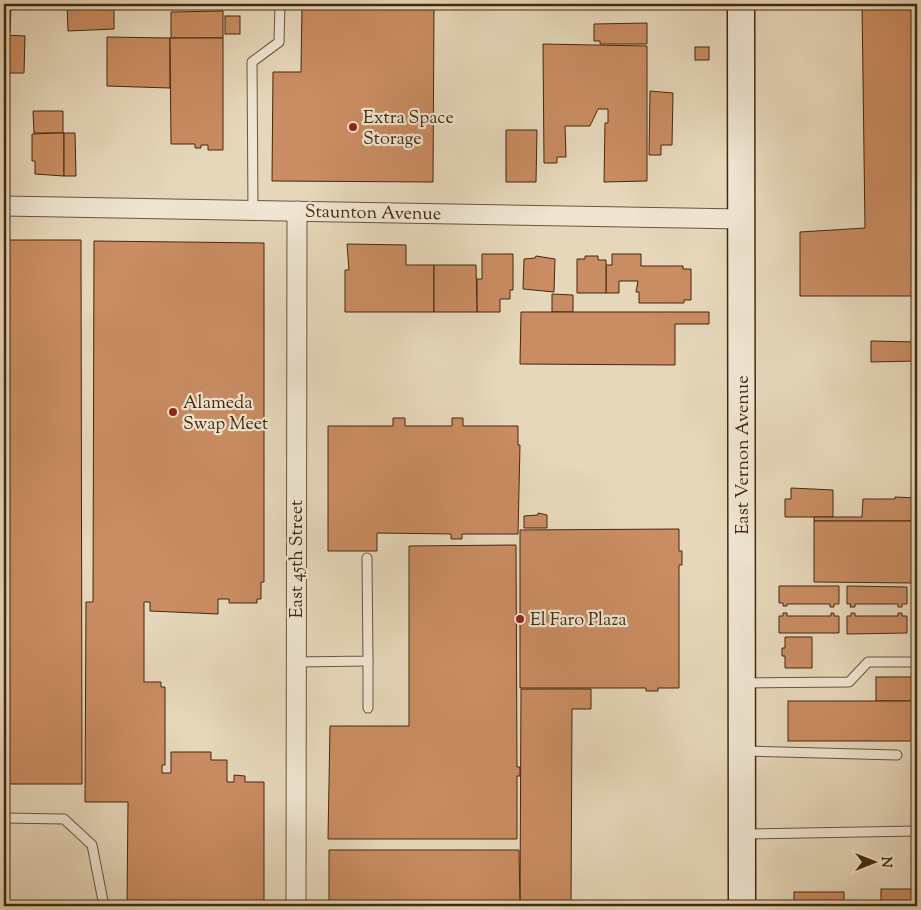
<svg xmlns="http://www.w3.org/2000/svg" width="921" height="910" viewBox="0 0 921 910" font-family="'Sorts Mill Goudy',serif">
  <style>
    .building { fill: #ca8c62; stroke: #44280c }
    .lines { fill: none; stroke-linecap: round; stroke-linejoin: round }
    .service-casing { stroke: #6c5438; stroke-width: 11 }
    .minor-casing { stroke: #6c5438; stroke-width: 21 }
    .secondary-casing { stroke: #44280c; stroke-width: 29 }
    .service { stroke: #efe5d2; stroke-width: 9 }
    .minor { stroke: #efe5d2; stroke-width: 19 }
    .secondary { stroke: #efe5d2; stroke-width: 26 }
    .poi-dot { fill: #8f2418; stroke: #efe5d2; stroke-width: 2 }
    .labels { text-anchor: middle; stroke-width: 4.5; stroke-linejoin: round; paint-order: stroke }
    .poi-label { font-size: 18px; fill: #44280c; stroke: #efe5d2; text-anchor: start }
    .street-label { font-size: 18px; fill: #44280c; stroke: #efe5d2 }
  </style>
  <rect width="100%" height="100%" fill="#e6d7ba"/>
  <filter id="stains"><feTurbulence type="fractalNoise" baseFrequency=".004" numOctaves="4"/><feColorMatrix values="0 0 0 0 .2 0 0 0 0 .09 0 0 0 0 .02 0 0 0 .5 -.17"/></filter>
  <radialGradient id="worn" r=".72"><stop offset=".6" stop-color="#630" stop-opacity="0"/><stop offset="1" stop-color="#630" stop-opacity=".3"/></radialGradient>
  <g class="building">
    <polygon points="4,4 11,4 10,33 4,33"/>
    <polygon points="67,4 114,4 114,29 68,31"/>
    <polygon points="302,4 434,4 433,182 272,181 273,72 301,72"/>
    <polygon points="862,4 917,4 917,296 800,296 800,232 865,228"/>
    <polygon points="223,11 223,38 171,38 171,12"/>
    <rect x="225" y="16" width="15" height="18"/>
    <polygon points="647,23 647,44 600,44 600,41 594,41 594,24"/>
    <polygon points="4,35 25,36 24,73 4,73"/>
    <polygon points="107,37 170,38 170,88 107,86"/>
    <polygon points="170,38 223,38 223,150 208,150 208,145 201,145 201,148 195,148 195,144 171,144"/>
    <polygon points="543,44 647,46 647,181 604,182 605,123 608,123 608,109 598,109 590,126 565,126 566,157 557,157 557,163 544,163"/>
    <rect x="695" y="47" width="14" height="13"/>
    <polygon points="650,91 673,93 672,145 661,145 661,155 649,155"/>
    <polygon points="33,111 63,111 63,133 34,133"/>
    <polygon points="506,130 537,130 536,182 506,182"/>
    <polygon points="58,133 64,133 64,176 35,174 35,161 32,161 32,134"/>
    <polygon points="64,133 75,133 76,176 64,176"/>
    <polygon points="4,240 81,240 82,784 4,784"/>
    <polygon points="94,241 264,243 264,582 261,582 261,599 257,599 257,603 229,603 229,599 218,599 218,614 150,611 150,602 144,602 144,682 161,682 161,687 165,687 165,765 162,765 162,773 171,773 171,752 211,752 211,760 227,760 227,782 234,782 234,775 245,776 245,782 264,782 264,906 127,906 128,802 85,802 86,602 93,602"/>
    <polygon points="347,244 406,245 406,265 434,265 434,312 345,312 345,270 349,270"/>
    <polygon points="482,254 513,254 513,290 510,290 510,299 500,299 500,312 477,312 477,279 482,279"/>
    <polygon points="612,254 641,254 641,266 683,266 683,269 691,269 691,300 684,300 684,303 639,303 639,292 636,292 638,281 619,281 619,293 606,293 606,265 612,265"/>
    <polygon points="536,256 555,259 554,292 523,289 524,259 535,258"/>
    <polygon points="585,256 598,256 598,260 606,260 606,293 577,293 577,259 585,259"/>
    <polygon points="434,265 476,265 477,312 434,312"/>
    <polygon points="552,294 573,295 573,312 552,312"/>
    <polygon points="521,312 709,312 709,324 675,324 675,365 520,364"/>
    <polygon points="871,341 917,342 917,361 871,362"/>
    <polygon points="393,418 405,418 405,426 452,426 452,418 463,418 463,426 518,426 518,445 520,445 518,534 462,534 462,539 451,539 451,534 377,533 377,551 328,551 328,426 393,426"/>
    <polygon points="791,488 833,490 833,517 785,517 785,499 791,499"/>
    <polygon points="895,497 917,498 917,521 814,521 814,517 862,517 863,499 895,499"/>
    <polygon points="538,513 547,515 547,528 524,528 524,516 538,515"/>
    <polygon points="814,521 917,521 917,583 814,582"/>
    <polygon points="679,529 679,551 682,551 682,565 679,565 679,688 658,688 658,691 646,691 646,688 520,688 520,530"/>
    <polygon points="516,545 517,767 520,767 520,776 517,776 517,839 328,839 330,726 409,726 409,546"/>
    <polygon points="779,586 839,586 839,604 834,604 834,607 830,607 830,604 787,604 787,606 783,606 783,603 779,603"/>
    <polygon points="847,586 907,587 907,604 902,604 902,607 898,607 898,604 855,604 855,607 850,607 851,604 847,604"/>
    <polygon points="783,613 787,613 787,616 831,616 831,613 834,613 834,616 839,616 839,633 779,633 779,616 783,616"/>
    <polygon points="851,613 855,613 855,616 898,616 898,613 902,613 902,616 907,616 907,633 847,634 847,616 851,616"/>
    <polygon points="785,637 812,637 812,668 785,668 785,656 782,656 782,648 785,648"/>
    <rect x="876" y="677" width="41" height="24"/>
    <polygon points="521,689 591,689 591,709 572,709 571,906 520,906"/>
    <rect x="788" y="701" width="129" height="40"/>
    <polygon points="329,850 519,850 520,906 329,906"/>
    <rect x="881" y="889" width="36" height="17"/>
    <rect x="794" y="892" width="50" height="14"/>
  </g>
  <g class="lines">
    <defs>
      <g id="service">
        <polyline points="253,211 252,62 279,42 280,4"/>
        <polyline points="368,661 368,708"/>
        <polyline points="296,662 368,661 367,558"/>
        <polyline points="745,683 849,682 868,662 917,662"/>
        <polyline points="745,751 897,755"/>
        <polyline points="4,818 64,819 92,845 104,906"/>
        <polyline points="745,834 917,831"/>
      </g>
      <g id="minor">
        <polyline points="4,206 742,219"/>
        <polyline points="296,906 297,211"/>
      </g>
      <polyline id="secondary" points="741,4 742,906"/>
    </defs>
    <use href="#service" class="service-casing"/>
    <use href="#minor" class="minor-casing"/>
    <use href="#secondary" class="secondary-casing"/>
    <use href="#service" class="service"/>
    <use href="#minor" class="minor"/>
    <use href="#secondary" class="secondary"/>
  </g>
  <g class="poi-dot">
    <circle cx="353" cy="127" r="5"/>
    <circle cx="173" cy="412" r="5"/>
    <circle cx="520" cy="619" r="5"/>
  </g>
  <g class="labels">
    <g class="poi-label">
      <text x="363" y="123">Extra Space<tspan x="363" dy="21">Storage</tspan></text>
      <text x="183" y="408">Alameda<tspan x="183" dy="21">Swap Meet</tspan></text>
      <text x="530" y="625">El Faro Plaza</text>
    </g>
    <g class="street-label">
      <text transform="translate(373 212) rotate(1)" y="6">Staunton Avenue</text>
      <text transform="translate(742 455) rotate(-90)" y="6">East Vernon Avenue</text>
      <text transform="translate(296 559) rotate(-90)" y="6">East 45th Street</text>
    </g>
  </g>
  <rect width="921" height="910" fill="none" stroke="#e6d7ba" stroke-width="20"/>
  <rect x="5" y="5" width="911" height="900" fill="none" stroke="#44280c" stroke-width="2.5"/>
  <rect x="10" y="10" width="901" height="890" fill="none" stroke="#44280c"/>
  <g transform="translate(874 862) rotate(90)" stroke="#efe5d2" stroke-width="4" paint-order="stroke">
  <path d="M0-4L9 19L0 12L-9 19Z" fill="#44280c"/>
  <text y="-8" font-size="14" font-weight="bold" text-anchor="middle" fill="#44280c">N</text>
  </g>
  <rect width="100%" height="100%" filter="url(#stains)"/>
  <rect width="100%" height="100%" fill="url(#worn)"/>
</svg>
